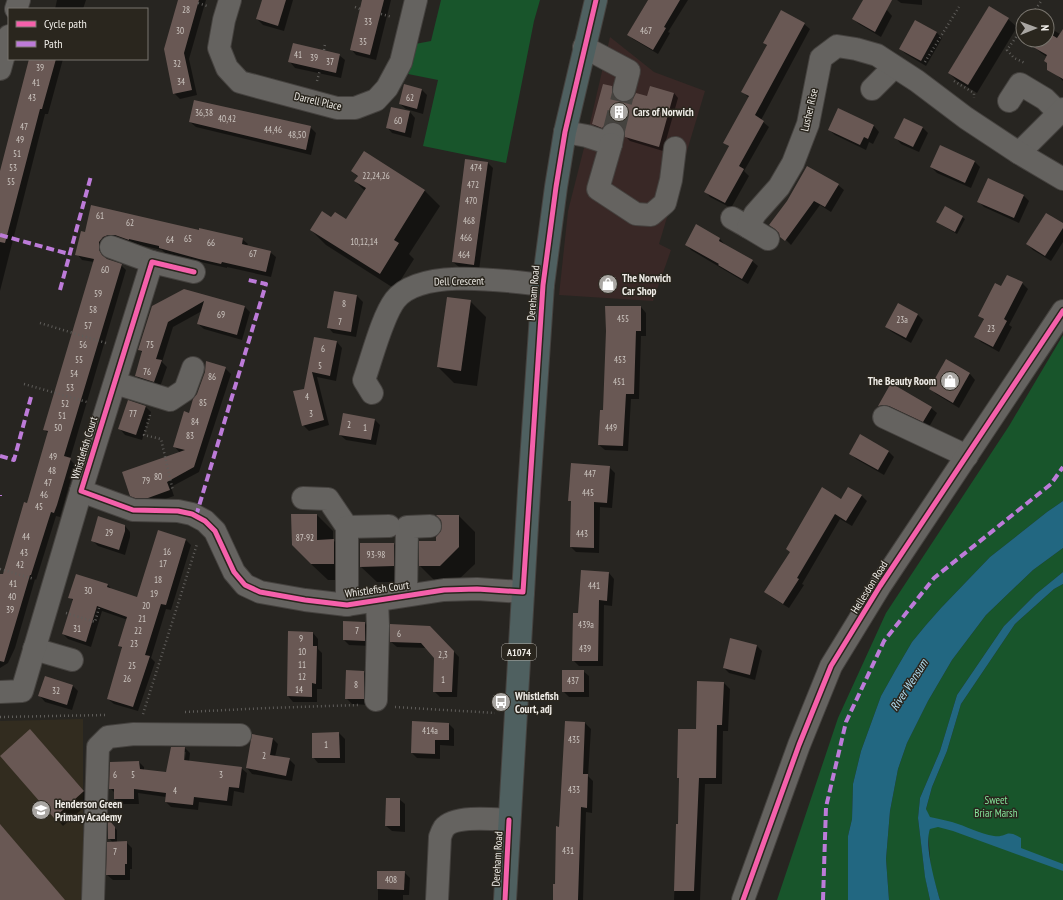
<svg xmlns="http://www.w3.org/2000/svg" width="1063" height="900" viewBox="0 0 1063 900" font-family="'PT Sans Narrow',sans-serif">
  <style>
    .commercial { fill: #392826 }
    .built { fill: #322c1f }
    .green { fill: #18552b }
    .water { fill: #226781 }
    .shadow { fill: #0007; fill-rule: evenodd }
    .building { fill: #695854 }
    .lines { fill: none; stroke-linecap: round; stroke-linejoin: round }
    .minor-tunnel { stroke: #45433f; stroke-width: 22; stroke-dasharray: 22 11; stroke-linecap: butt }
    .minor-casing { stroke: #45423f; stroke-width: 24 }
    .highway-casing { stroke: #45423f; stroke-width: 24 }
    .path { stroke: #5f5d5a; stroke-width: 2.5; stroke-dasharray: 1 3; stroke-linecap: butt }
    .minor { stroke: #656360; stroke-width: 22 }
    .highway { stroke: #4f6060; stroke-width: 22 }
    .quiet { stroke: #bd7bd9; stroke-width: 4; stroke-dasharray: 8 4; stroke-linecap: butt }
    .cycleway-casing { stroke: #2a261e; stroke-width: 8 }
    .cycleway { stroke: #f560ab; stroke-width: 5 }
    .labels { text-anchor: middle; stroke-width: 3; stroke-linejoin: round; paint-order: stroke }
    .number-label { font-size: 9px; fill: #cec7c2 }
    .shield { fill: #2a261e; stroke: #b4b1ab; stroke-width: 1 }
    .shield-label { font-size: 10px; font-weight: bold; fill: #efece7 }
    .street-label { font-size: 11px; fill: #efece7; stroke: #2a261e }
    .poi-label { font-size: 11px; font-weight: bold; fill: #efece7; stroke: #2a261e; text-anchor: start }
    .park-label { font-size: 11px; fill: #85e49a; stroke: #2a261e }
    .water-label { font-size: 12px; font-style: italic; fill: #b1def3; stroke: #2a261e }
  </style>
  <rect width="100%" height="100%" fill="#272521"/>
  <polygon class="commercial" points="610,37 654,72 705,91 659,244 671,250 653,301 559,295 568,211 587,136"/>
  <polygon class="built" points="83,719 83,900 0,900 0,721"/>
  <g class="green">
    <polygon points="441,0 540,0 534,21 506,163 423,146 438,80 408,74 415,44 431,41"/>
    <polygon points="1063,335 1063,501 1047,512 990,557 941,608 926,625 912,642 895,671 881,696 861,751 853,784 852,819 848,836 848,900 777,900 838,718 886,613 1009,426"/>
    <polygon points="1063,548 1063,572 1036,594 1004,626 957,695 940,751 920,798 918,818 925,876 930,900 889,900 886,859 890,811 898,769 907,743 928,701 952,660 986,615 1033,570"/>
    <polygon points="1063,584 1063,900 940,900 931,870 928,834 930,829 926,809 932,787 947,751 961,704 1015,624 1054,589"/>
  </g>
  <g class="water">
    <polygon points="1063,501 1063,548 1033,570 986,615 952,660 928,701 907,743 898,769 890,811 886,859 889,900 848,900 848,836 852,819 853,784 861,751 881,696 895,671 912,642 926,625 941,608 990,557 1047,512"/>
    <path d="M1063,572V584L1054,589L1015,624L961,704L947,751L932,787L926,809L930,817C938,819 945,820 952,822C966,826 980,834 994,836C1007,838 1005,828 1021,838V848L1063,864V871L953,831L938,827L930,829C924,846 935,882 940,900H930L925,877L918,818L920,798L940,751L957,695L1004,626L1036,594Z"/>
  </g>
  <g class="shadow">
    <polygon points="57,0 86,0 83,9 55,9"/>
    <polygon points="179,0 206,0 189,59 197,95 180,99 174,93"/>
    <polygon points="263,0 293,0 284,31 263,25 257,19"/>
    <polygon points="364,0 391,0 376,60 356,55 351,49"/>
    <polygon points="648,0 688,0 668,32 670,33 658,54 633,39 628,34"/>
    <polygon points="864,0 869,0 887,10 892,16 881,37 859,24 853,19"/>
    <polygon points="897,0 922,0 922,5 901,3"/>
    <polygon points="989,7 1008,19 1017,27 977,93 957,81 949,73"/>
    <polygon points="804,24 810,29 761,120 769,127 744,171 749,176 731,208 710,197 705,191 729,147 725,143 749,98 742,91 767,46 764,43"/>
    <polygon points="1047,26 1063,36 1063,81 1056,74 1047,57 1041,53 1027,40 1047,40"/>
    <polygon points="936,32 942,38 926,66 906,54 900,49"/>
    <polygon points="339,55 345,60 341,78 295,68 290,62"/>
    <polygon points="30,59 63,59 48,114 45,114 0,291 0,175"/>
    <polygon points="612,87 616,92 616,99 621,103 628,103 648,97 674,93 678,98 663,151 630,141 626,137 626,129 621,126 613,126 607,132 597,128 593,124"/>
    <polygon points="422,90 427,95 423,114 406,109 400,104"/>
    <polygon points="392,108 410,112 415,118 411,138 392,133 387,127"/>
    <polygon points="839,110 874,126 879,132 873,144 869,142 866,150 835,135 829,130"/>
    <polygon points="190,122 310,127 316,133 311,155 196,127"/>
    <polygon points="922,127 928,133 919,152 901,144 896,138"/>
    <polygon points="941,146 975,162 980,167 971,188 937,173 931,167"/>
    <polygon points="364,153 425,191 440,206 409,254 414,259 395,289 326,245 311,230 332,219 346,220 365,191 355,181 358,177 352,171"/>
    <polygon points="488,163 493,168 479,270 459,267 453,262"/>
    <polygon points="989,180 1024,196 1029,201 1019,223 984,207 979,202"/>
    <polygon points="838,185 844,190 831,212 820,205 791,245 771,225"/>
    <polygon points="946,207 965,219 957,234 940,224"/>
    <polygon points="1063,224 1063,242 1051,261 1033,250 1027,244"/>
    <polygon points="199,231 242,239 248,244 247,246 270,252 276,257 271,277 227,267 227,268 205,263 165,253 162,250 135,244 134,245 104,248 104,256 105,259 121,265 126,270 70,459 75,465 60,517 56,516 36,580 35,579 15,648 8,663 0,668 0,586 27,505 49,434 44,429 94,262 82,260 77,254 86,233"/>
    <polygon points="720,239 725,245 752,261 758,266 748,284 691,250 686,244"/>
    <polygon points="1022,283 1028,289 1009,325 1012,327 999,352 981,342 976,337 984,320 979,316 1001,287"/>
    <polygon points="184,290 245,307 250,312 242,340 204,329 198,324 202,311 173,327 162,362 167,367 160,387 141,381 136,376 143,353 139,350"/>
    <polygon points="335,292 357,296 363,302 356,337 333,333 328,327"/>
    <polygon points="470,301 486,317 477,386 454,383 438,367"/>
    <polygon points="641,307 646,313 646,336 641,336 639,399 631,399 628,451 605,450 599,445 604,411"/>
    <polygon points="918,315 923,320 911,343 892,332 886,327"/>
    <polygon points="314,338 337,342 342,348 336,381 317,377 329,425 309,431 303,425 305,389"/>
    <polygon points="947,361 970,374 975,380 959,408 936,394 930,388"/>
    <polygon points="225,368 231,374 199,472 171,487 174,496 154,503 137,501 131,495 180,453 174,446 189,414"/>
    <polygon points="891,385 931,408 937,413 929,427 885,411 880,406"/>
    <polygon points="145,406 151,412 142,440 125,435 120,429"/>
    <polygon points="374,419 380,425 376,445 346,440 340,435"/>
    <polygon points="888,451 894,457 884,475 856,459 850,453"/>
    <polygon points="609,467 615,473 612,508 600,507 599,553 576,552 571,547 572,502 569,500"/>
    <polygon points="849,488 862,496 867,501 852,526 840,519 802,584 804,585 789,608 771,597 765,591 841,500"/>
    <polygon points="317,515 333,531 333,540 350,556 350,580 328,580 311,564"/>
    <polygon points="459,516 475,532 475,564 457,581 436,582 420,566 437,542"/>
    <polygon points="125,526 130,532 130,537 125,555 98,546 92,540"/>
    <polygon points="186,540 191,545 171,610 166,609 151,658 155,662 138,711 114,704 108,699 122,649 120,646 128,620 102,611 91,647 68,639 63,634 73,601 70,597 108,585 112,590 138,598"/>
    <polygon points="394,544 410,560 410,582 377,582 360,566"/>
    <polygon points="609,573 614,579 612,606 604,605 603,666 579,666 573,660 579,614"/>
    <polygon points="365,623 370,629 370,646 349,645 344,640"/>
    <polygon points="434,631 459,657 457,697 440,697 434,691 435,658 427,648 397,647 391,642"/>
    <polygon points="313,633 318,639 318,649 322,653 322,689 317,689 317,702 293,702 288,696"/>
    <polygon points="757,646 762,651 755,680 729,673 724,668"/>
    <polygon points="583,671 589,676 589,697 569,697 563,691"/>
    <polygon points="364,672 369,677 369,705 352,704 346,698"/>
    <polygon points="723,682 730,689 728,731 723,731 722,784 705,784 700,900 674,900 677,825 679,826 697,730"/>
    <polygon points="73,686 78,691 72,710 45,702 40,696"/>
    <polygon points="566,722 585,723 591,729 588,776 593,781 592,813 586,812 583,900 554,900 560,828"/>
    <polygon points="449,724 454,729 454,746 440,745 440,759 417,758 412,753"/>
    <polygon points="339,733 345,739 345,763 318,763 313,757"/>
    <polygon points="272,738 278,744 275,757 289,759 295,765 292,781 252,774 247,768"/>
    <polygon points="38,739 92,800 63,826 2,756"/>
    <path d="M172,748H185L190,753L189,762L241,768L247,773L244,793L234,791L232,806L199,802L198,810L171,807L166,802V797L138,793L139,804H120L115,799V793L110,788L139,762L144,767V771L167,774ZM184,752H186L184,765Z"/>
    <polygon points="399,799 405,804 405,832 392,831 386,826"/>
    <polygon points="112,825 117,830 117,843 126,842 132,848 132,869 130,869 130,880 113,880 107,875 113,843 109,838"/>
    <polygon points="378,872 404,872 410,878 409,895 403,895 403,900 378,900"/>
  </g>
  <g class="building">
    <polygon points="178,0 199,0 184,53 192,90 173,94 164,49"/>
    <polygon points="262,0 286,0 278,26 256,19"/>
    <polygon points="362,0 384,0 370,55 350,50"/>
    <polygon points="648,0 680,0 664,27 666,28 653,50 627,35"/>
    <polygon points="863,0 892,0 875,32 852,19"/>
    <polygon points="989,6 1009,18 968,85 948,73"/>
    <polygon points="781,10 805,23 755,115 764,121 739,166 744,169 725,203 704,192 729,146 723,143 749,96 741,92 767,45 763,43"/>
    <polygon points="915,20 937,32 921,61 899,49"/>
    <polygon points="1063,29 1063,79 1047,70 1047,63 1044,61 1047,55 1021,40 1047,40 1047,32 1057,38"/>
    <polygon points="293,43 340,54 336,73 288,62"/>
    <polygon points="29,59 56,59 42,109 40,109 5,243 0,242 0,171"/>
    <polygon points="404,84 422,89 417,109 399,104"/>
    <polygon points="603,84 612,86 612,94 616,99 621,102 628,102 633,99 636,93 647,96 650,86 674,93 659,147 625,137 625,130 621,124 616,122 609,122 602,128 592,124"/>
    <polygon points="194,100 311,126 306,150 189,122"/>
    <polygon points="391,107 410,111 405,133 386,128"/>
    <polygon points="838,108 874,125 868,139 864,137 860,145 828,130"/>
    <polygon points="904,118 923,127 913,147 894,138"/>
    <polygon points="940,145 975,161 965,183 930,167"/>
    <polygon points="364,151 425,190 394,240 399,243 380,274 310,230 322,211 331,217 335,212 346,219 366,188 354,181 358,176 351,171"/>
    <polygon points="465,159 488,162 474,265 452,262"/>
    <polygon points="807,166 839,184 825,207 814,201 785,241 780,237 779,233 775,229 769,225 787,201"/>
    <polygon points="988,178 1024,195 1014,218 977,202"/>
    <polygon points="91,205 199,230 199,228 243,238 242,244 271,251 266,272 222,262 221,264 199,259 159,248 159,246 129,239 129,240 115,235 108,235 103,237 99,242 99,250 102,255 107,259 122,264 64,456 71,458 57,505 54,513 51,512 31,575 30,575 4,662 0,661 0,574 3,574 24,502 27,503 48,431 43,430 94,259 75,255 81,231 85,232"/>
    <polygon points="945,206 963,216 955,232 936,222"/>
    <polygon points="1046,213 1063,223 1063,228 1045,256 1026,244"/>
    <polygon points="696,224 720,238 719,241 753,260 742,279 718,265 719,264 685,245"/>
    <polygon points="1007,275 1023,282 1004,319 1007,321 993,347 974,337 984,319 978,316 995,283 1001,286"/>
    <polygon points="184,289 245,306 237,335 197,324 204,301 168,322 156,359 162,360 154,382 135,376 142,351 138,350 152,306"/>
    <polygon points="334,291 357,295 351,332 327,328"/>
    <polygon points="447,297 471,300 461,371 437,367"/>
    <polygon points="898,303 918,314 906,338 885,327"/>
    <polygon points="605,306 641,306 641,331 636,331 634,394 626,394 623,446 598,445 600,410 603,410 606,331"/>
    <polygon points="314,337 337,341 330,376 312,372 324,420 302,426 293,391 304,389"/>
    <polygon points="946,359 970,373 953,403 929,389"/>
    <polygon points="206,361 226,367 194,467 167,482 170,490 148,498 135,498 130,496 122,472 185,450 173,447 184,411 189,413 193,399 197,394 205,372"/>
    <polygon points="891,383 932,407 923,422 889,406 883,405 878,406"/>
    <polygon points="128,400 146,406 136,435 118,429"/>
    <polygon points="343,413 375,419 371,440 339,435"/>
    <polygon points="860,434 889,451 878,470 849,454"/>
    <polygon points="571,463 610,466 607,503 594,502 594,548 570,547 571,501 568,501"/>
    <polygon points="822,487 841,499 848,487 862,495 846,521 835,514 797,578 799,579 783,604 764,592 790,552 786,549"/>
    <polygon points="291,514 317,514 317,540 334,539 334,564 311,564 292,545"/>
    <polygon points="436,515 459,515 459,547 440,566 419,566 419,541 436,541 436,537 441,531 442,525 441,520"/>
    <polygon points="98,516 125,525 125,531 119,550 91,541"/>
    <polygon points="158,530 186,539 166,605 161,604 145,655 150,656 133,707 107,699 122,647 118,646 127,617 97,606 86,642 62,634 73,599 68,598 76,574 108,584 107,587 137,597"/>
    <polygon points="360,543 394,543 394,566 360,567"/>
    <polygon points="581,570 609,572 607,601 599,600 598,661 572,661 573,613 578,613"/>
    <polygon points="343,621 365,622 365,641 343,640"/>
    <polygon points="390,624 430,626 454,651 452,692 433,692 434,658 421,643 390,642"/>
    <polygon points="288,631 313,632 313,646 317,646 316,684 312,683 312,697 287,696"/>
    <polygon points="730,638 757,645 750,675 723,668"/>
    <polygon points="346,670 364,671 364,699 345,699"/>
    <rect x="562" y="670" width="22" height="22"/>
    <polygon points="45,676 73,685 67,705 38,696"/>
    <polygon points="697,681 724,682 722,725 717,725 716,778 699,778 694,891 674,891 676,824 678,824 679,778 677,778 678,729 696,729"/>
    <polygon points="412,721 449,723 449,740 435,740 435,754 411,753"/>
    <polygon points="565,721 585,722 583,774 588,774 587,808 581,807 578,900 553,900 553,884 555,884 556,826 559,827"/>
    <polygon points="30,729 84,791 54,818 0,756"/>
    <polygon points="339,732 340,758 312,758 312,733"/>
    <polygon points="252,734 273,738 270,755 290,758 286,776 246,768"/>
    <polygon points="171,747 185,747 184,760 242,767 239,788 229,787 227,801 194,797 193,805 165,802 166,793 134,789 134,799 114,799 114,789 109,789 110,762 139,761 140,769 166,772"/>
    <polygon points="386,798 400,798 400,826 385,826"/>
    <polygon points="108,821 110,821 115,827 115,839 108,839"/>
    <polygon points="0,824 65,900 0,900"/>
    <polygon points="127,841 127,864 125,864 125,875 106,875 107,842"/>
    <polygon points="377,871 405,871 404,890 377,889"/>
  </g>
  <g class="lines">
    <polyline class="minor-tunnel" points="613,134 624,90"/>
    <defs>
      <g id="minor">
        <polyline points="230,0 224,20 219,48 227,68 240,82 337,108 355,108 376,100 387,88 401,62 416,0"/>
        <polyline points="16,9 19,0"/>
        <polyline points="584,47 629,71 624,90"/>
        <polyline points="0,69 9,36"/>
        <polyline points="872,89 894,67"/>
        <polyline points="1009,101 1020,84 1045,99 1059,113"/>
        <polyline points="565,132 587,136 611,144 613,134"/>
        <polyline points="611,144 598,189 636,214 651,215 665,203 671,180 675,148"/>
        <polyline points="1019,153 1063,109"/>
        <polyline points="732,218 748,227"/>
        <polyline points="768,239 748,227 755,214 779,187 793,163 808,124 821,58 837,46 856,49 877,55 917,81 966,118 1019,153 1063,179"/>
        <polyline points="111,247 152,262"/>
        <polyline points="194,272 152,262 81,491 133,510 178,511 192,514 205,521 215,531 234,572 245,585 260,592 305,600 347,605 444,590 477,589 523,592"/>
        <polyline points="115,383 170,400 185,390 193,368"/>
        <path d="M372,393L364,380C372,358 382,317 395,300C421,267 506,281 543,285"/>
        <polyline points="884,417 967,456"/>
        <polyline points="303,498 328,499 347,527"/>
        <polyline points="406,595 407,527 430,526"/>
        <polyline points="347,605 347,527 389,526"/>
        <polyline points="34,649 72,660"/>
        <polyline points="0,692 22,691 81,491"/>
        <polyline points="376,700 378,626 377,601"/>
        <polyline points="93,900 98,747 108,737 134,734 240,735"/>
        <path d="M437,900L440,837C441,834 442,831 444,828C454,815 493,819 509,820"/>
        <polyline points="743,900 799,745 831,666 880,586 1063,311"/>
      </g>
      <polyline id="highway" points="505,900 529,491 543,285 556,187 565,132 596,0"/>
    </defs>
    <use href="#minor" class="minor-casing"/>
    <use href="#highway" class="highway-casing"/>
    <g class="path">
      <polyline points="198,3 207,6"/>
      <polyline points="355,7 360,9"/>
      <polyline points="381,14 392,17"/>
      <polyline points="1031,16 1042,0"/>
      <polyline points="1023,27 1007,50 1014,58 1025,63"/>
      <polyline points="324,50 325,44"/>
      <polyline points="925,62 959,7"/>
      <polyline points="317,81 320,70"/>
      <polyline points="954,81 974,93 974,98"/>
      <polyline points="40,323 106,343"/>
      <polyline points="24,384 87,402"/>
      <polyline points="150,415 144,435 161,439 173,491"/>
      <polyline points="0,569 34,579"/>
      <polyline points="66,613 95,622 99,608"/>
      <polyline points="395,707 495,713"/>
      <polyline points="185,712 268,708 358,705"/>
      <polyline points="143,714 197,544"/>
      <polyline points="0,717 106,715"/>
    </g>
    <use href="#minor" class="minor"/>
    <use href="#highway" class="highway"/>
    <g class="quiet">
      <polyline points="0,235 69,254"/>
      <polyline points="60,290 91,176"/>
      <polyline points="0,456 14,460 31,397"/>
      <polyline points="0,495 0,496"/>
      <polyline points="196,516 266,284 248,280"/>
      <polyline points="823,900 826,807 846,722 884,641 934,578 1051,484 1063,467"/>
    </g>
    <defs>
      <g id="cycleway">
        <polyline points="194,272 152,262 81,491 133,510 178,511 192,514 205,521 215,531 234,572 245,585 260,592 305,600 347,605 444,590 477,589 523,592 543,285 556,187 565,132 596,0"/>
        <polyline points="505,900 509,820"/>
        <polyline points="743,900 799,745 831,666 880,586 1063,311"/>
      </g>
    </defs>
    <use href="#cycleway" class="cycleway-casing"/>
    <use href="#cycleway" class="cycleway"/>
  </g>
  <defs>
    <symbol id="building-disc" viewBox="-11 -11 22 22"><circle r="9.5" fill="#a9a6a2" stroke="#2a261e"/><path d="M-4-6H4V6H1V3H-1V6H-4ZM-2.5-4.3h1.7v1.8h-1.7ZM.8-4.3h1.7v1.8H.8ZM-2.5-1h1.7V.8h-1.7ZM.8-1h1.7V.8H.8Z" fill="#fff"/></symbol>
    <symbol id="shop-disc" viewBox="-11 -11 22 22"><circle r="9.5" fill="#a9a6a2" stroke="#2a261e"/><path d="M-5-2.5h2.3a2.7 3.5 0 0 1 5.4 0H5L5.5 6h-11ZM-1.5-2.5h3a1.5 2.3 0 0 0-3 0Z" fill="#fff"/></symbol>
    <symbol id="bus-disc" viewBox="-11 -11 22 22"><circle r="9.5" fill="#a9a6a2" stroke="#2a261e"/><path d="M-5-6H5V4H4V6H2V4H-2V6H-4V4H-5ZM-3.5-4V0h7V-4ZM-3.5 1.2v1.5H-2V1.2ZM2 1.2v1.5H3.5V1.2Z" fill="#fff"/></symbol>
    <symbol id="school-disc" viewBox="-11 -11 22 22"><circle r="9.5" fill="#a9a6a2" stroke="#2a261e"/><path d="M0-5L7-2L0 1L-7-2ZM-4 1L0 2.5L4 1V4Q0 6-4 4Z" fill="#fff"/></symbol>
  </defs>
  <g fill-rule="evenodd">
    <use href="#building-disc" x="608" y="101" width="22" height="22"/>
    <use href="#shop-disc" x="597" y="273" width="22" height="22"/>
    <use href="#shop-disc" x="939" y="370" width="22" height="22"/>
    <use href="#bus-disc" x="490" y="691" width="22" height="22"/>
    <use href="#school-disc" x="30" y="799" width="22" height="22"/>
  </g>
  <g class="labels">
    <g class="number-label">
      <text x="186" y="13">28</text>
      <text x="368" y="25">33</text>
      <text x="180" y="34">30</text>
      <text x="646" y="34">467</text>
      <text x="363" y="45">35</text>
      <text x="298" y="58">41</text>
      <text x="314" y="61">39</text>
      <text x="330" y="65">37</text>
      <text x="177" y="67">32</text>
      <text x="40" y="71">39</text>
      <text x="181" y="85">34</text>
      <text x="36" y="86">41</text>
      <text x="32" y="101">43</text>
      <text x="410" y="101">62</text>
      <text x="204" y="116">36,38</text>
      <text x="227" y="122">40,42</text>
      <text x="398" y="124">60</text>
      <text x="24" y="130">47</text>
      <text x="273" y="133">44,46</text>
      <text x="297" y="138">48,50</text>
      <text x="20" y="143">49</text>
      <text x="17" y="157">51</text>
      <text x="13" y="171">53</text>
      <text x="476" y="171">474</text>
      <text x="376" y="179">22,24,26</text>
      <text x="11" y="185">55</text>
      <text x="473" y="188">472</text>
      <text x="471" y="204">470</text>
      <text x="100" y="219">61</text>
      <text x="469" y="224">468</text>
      <text x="130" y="226">62</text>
      <text x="466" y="241">466</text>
      <text x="188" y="242">65</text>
      <text x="170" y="243">64</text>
      <text x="364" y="245">10,12,14</text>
      <text x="211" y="246">66</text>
      <text x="253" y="257">67</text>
      <text x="464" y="258">464</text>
      <text x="105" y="273">60</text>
      <text x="98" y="297">59</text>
      <text x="344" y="307">8</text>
      <text x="93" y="313">58</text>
      <text x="221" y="318">69</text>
      <text x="623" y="322">455</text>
      <text x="902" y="323">23a</text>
      <text x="340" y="325">7</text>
      <text x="88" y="329">57</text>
      <text x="991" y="332">23</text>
      <text x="83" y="348">56</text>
      <text x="150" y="348">75</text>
      <text x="323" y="352">6</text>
      <text x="79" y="363">55</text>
      <text x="620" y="363">453</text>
      <text x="320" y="369">5</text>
      <text x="147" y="375">76</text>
      <text x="74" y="377">54</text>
      <text x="212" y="380">86</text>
      <text x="619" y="385">451</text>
      <text x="70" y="391">53</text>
      <text x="307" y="400">4</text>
      <text x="203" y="406">85</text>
      <text x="65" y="407">52</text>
      <text x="133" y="417">77</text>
      <text x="311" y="417">3</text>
      <text x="62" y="419">51</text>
      <text x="195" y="425">84</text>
      <text x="349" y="428">2</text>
      <text x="58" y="431">50</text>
      <text x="365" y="431">1</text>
      <text x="611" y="431">449</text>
      <text x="190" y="439">83</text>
      <text x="53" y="460">49</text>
      <text x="52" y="474">48</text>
      <text x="590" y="477">447</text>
      <text x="158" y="480">80</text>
      <text x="146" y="484">79</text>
      <text x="48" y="486">47</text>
      <text x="588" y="496">445</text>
      <text x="44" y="498">46</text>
      <text x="39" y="510">45</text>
      <text x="109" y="536">29</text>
      <text x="582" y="537">443</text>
      <text x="26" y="540">44</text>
      <text x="305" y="541">87-92</text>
      <text x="167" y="555">16</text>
      <text x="24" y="556">43</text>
      <text x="376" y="558">93-98</text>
      <text x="163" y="567">17</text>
      <text x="20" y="568">42</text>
      <text x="158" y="583">18</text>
      <text x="13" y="587">41</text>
      <text x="594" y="589">441</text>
      <text x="88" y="594">30</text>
      <text x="154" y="597">19</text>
      <text x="12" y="600">40</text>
      <text x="146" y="609">20</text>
      <text x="10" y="613">39</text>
      <text x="142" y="622">21</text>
      <text x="586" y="628">439a</text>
      <text x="77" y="632">31</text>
      <text x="138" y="634">22</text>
      <text x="357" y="634">7</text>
      <text x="399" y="637">6</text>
      <text x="301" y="642">9</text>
      <text x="134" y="647">23</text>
      <text x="585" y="652">439</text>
      <text x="302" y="655">10</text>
      <text x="443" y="658">2,3</text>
      <text x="302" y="668">11</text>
      <text x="132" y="669">25</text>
      <text x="302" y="680">12</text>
      <text x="127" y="682">26</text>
      <text x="443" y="683">1</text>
      <text x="573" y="684">437</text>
      <text x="356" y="688">8</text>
      <text x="299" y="693">14</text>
      <text x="56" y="694">32</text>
      <text x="430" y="734">414a</text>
      <text x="574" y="743">435</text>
      <text x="326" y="748">1</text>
      <text x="264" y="759">2</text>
      <text x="115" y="778">6</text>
      <text x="133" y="778">5</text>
      <text x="221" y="778">3</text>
      <text x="574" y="793">433</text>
      <text x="175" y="794">4</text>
      <text x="568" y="854">431</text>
      <text x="115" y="855">7</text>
      <text x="391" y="883">408</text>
    </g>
    <rect class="shield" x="502" y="644" width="34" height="16" rx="3"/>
    <g class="shield-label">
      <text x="519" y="656">A1074</text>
    </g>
    <g class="street-label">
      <text transform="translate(318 101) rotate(13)" y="4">Darrell Place</text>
      <text transform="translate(809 110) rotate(-77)" y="4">Lusher Rise</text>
      <text transform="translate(459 281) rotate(-1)" y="4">Dell Crescent</text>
      <text transform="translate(533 293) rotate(-85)" y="4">Dereham Road</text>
      <text transform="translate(84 448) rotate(-73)" y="4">Whistlefish Court</text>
      <text transform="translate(869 587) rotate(-58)" y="4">Hellesdon Road</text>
      <text transform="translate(377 589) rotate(-8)" y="4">Whistlefish Court</text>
      <text transform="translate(497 859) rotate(-87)" y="4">Dereham Road</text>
    </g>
    <g class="poi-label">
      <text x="633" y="116">Cars of Norwich</text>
      <text x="622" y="282">The Norwich<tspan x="622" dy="13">Car Shop</tspan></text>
      <text x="936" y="385" text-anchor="end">The Beauty Room</text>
      <text x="515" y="700">Whistlefish<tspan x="515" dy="13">Court, adj</tspan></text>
      <text x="55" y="808">Henderson Green<tspan x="55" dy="13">Primary Academy</tspan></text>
    </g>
    <g class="park-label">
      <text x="996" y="804">Sweet<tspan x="996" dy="13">Briar Marsh</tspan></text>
    </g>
    <g class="water-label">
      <text transform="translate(909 685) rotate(-57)" y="4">River Wensum</text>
    </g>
  </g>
  <rect x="8" y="8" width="140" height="52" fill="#2a261e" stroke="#79756e"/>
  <rect x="16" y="21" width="20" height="6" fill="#f560ab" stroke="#79756e"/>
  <text x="44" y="28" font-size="12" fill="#efece7">Cycle path</text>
  <rect x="16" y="41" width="20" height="6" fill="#bd7bd9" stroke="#79756e"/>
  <text x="44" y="48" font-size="12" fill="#efece7">Path</text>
  <g transform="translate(1035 28) rotate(89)"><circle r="19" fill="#2a261e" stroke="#79756e"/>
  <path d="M0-3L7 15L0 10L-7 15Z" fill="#a9a6a2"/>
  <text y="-6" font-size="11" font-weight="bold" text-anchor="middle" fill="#efece7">N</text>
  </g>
</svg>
